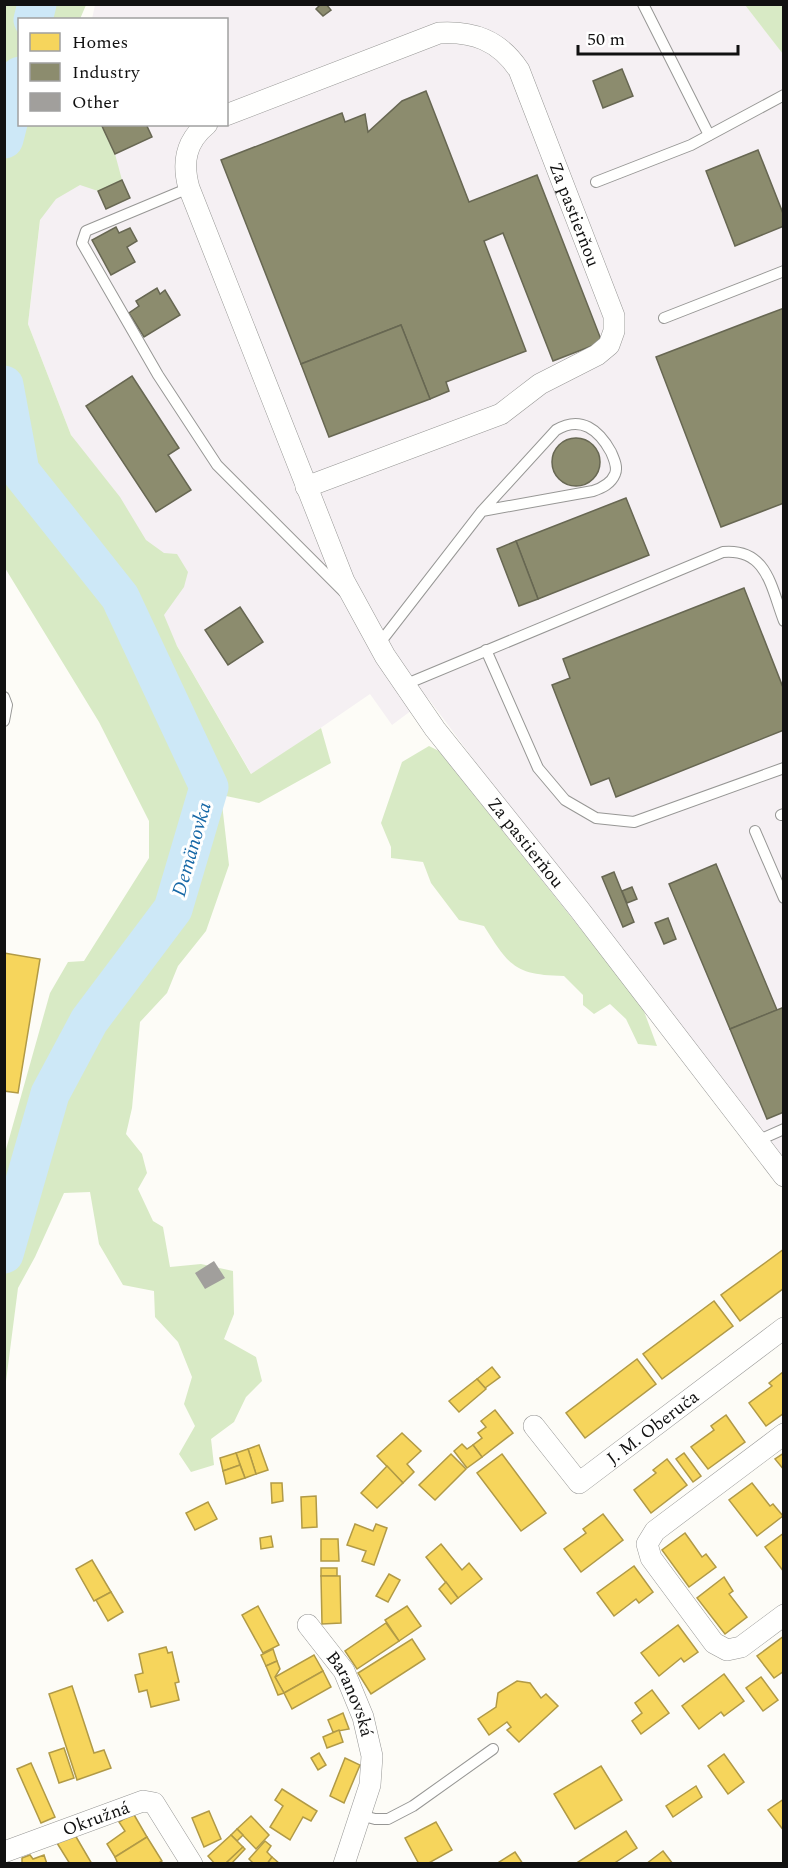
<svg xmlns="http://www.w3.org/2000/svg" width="788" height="1868" viewBox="0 0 788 1868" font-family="Spectral,serif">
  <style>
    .industrial { fill: #f5f0f3 }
    .forest { fill: #d8eac5 }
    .homes { fill: #f6d55c; stroke: #b19a46; stroke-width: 1.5 }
    .industry { fill: #8c8c6e; stroke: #676752; stroke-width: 1.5 }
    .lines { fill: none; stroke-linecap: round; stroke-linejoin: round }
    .river { stroke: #cde8f7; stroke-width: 39 }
    .building { fill: #a19f9c }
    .lane-casing { stroke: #979795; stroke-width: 12 }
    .street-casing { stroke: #979795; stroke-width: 22 }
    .lane { stroke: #fffffe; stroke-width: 10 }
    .street { stroke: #fffffe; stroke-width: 21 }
    .labels { text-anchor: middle; stroke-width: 6; stroke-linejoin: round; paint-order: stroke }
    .street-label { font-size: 18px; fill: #111; stroke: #fff }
    .water-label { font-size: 20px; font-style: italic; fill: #1768a6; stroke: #fff }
  </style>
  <rect width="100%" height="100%" fill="#fdfcf7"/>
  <polygon class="industrial" points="95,5 745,5 784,54 783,1158 500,795 428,698 392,725 370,694 252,775 104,520 28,324 50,136 69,125 226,124 226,20 92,19"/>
  <g class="forest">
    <polygon points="5,5 86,5 80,19 20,20 20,124 101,125 115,154 122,180 98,191 80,185 56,199 40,220 28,324 71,435 120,497 146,540 164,553 177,554 188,572 184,587 164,615 177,646 251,774 321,728 331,763 259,803 221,795 229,865 206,931 178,966 167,993 140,1022 132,1108 126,1134 142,1154 147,1173 138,1189 153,1221 163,1227 170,1267 201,1264 233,1271 234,1314 224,1339 256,1357 262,1381 246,1397 234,1422 211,1439 214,1465 191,1472 179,1454 195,1426 184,1404 192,1377 178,1342 155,1317 154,1291 123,1285 99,1244 90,1192 64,1193 35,1257 18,1288 5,1389 4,1156 9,1139 50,993 68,962 84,961 149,858 149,821 99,722 5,568"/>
    <polygon points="745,5 783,5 783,54"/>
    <path d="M429,746L439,751L642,1006L657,1046L638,1044L626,1019L610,1004L594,1014L583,1005V995L564,976C515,975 509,966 484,926L459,920L431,883L423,862L391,858V847L381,823L402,762Z"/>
  </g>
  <g class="homes">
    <polygon points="4,953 40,959 18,1093 4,1091"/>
    <polygon points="784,1249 784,1288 740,1321 721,1295"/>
    <polygon points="714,1301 733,1326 662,1379 643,1354"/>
    <polygon points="637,1359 656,1384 585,1438 566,1413"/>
    <polygon points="492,1367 500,1377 485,1388 477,1379"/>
    <polygon points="783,1372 784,1413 766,1426 749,1403 772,1386 769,1383"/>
    <polygon points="477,1379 486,1389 459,1412 449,1401"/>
    <polygon points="495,1410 513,1433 482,1457 473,1445 482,1438 478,1433 486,1427 481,1421"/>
    <polygon points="726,1415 745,1442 708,1469 691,1447 714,1430 711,1426"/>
    <polygon points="402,1433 421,1451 407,1464 414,1472 403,1483 377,1456"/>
    <polygon points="462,1444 467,1449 473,1445 482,1457 467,1468 454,1451"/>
    <polygon points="259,1445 268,1470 256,1474 248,1449"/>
    <polygon points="248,1449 256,1474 245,1478 236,1453"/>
    <polygon points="236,1453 240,1465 223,1471 220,1458"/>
    <polygon points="684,1453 701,1476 693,1482 676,1459"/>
    <polygon points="784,1453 784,1470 775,1459"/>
    <polygon points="451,1454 466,1469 435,1500 419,1485"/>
    <polygon points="502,1454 546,1513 521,1531 477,1473"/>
    <polygon points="667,1459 687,1485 651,1513 634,1490 656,1473 653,1470"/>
    <polygon points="240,1465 245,1478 226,1484 223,1471"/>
    <polygon points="387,1466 403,1483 377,1508 361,1493"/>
    <polygon points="271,1483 282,1483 283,1501 272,1503"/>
    <polygon points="752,1483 770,1506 773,1504 783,1516 757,1536 729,1500"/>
    <polygon points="316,1496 317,1527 302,1528 301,1497"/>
    <polygon points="208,1502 217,1519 195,1530 186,1513"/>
    <polygon points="603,1514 623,1540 581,1572 564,1549 586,1533 583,1529"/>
    <polygon points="355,1524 373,1531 376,1524 387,1528 374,1565 362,1561 366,1551 347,1545"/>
    <polygon points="685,1533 702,1557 706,1554 716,1567 689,1587 662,1550"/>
    <polygon points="784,1533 784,1572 765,1547"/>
    <polygon points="271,1536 273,1547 261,1549 260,1538"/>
    <polygon points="321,1539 338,1539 339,1561 321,1561"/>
    <polygon points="441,1544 462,1570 469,1563 482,1579 458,1598 426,1557"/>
    <polygon points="92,1560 111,1592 94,1601 76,1569"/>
    <polygon points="634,1566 653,1592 639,1603 636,1599 614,1616 597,1593"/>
    <rect x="321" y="1568" width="16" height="8"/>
    <polygon points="389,1574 400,1580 388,1602 376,1596"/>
    <polygon points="321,1576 340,1576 341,1623 322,1624"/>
    <polygon points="724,1577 733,1591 729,1594 747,1617 725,1634 697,1598"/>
    <polygon points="446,1582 458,1598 451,1604 439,1589"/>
    <polygon points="111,1592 123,1612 108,1621 96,1600"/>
    <polygon points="258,1606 279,1645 263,1653 242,1615"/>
    <polygon points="407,1606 421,1626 399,1641 385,1620"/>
    <polygon points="386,1623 399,1641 357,1669 345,1651"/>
    <polygon points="678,1625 698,1652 684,1662 681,1658 659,1676 641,1653"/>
    <polygon points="784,1636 784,1671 774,1678 757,1656"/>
    <polygon points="412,1639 425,1659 371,1694 358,1673"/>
    <polygon points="166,1647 168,1653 172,1652 179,1682 175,1683 179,1700 151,1707 147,1690 139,1692 135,1675 143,1673 139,1654"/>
    <polygon points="273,1649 277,1661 266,1666 261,1655"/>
    <polygon points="314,1655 323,1671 284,1693 275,1677"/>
    <polygon points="277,1661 280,1669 275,1677 284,1693 278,1695 266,1666"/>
    <polygon points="323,1671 331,1687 292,1709 284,1693"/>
    <polygon points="724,1674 744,1701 724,1716 721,1712 699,1729 682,1706"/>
    <polygon points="761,1677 778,1700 763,1711 746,1688"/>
    <polygon points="517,1681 530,1683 541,1698 546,1694 558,1706 519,1742 507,1730 511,1727 507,1722 489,1735 478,1719 496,1707 498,1693"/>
    <polygon points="72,1686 94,1753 104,1750 111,1768 77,1780 49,1694"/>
    <polygon points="652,1690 669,1713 641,1734 632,1721 642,1713 635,1703"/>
    <polygon points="343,1713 349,1729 333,1732 328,1720"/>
    <polygon points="339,1730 343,1742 327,1748 323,1737"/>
    <polygon points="64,1748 74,1778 59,1783 49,1753"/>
    <polygon points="319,1753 326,1765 318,1770 311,1758"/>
    <polygon points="724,1754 744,1782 728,1794 708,1766"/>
    <polygon points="345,1758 360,1765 344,1803 330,1796"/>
    <polygon points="31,1763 55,1817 41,1823 17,1769"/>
    <polygon points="601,1766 622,1800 575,1829 554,1794"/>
    <polygon points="696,1786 702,1797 673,1817 666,1806"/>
    <polygon points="282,1789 317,1811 311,1821 303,1817 290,1840 270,1827 283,1806 275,1800"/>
    <polygon points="784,1799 784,1831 768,1810"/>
    <polygon points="209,1811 221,1839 204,1847 192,1818"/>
    <polygon points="133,1813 147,1837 115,1857 107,1844 125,1831 119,1822"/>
    <polygon points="251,1816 269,1835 256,1849 237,1829"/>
    <polygon points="436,1822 452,1850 427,1864 419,1864 405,1838"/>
    <polygon points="237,1829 243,1835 237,1841 231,1835"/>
    <polygon points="626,1831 637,1848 613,1864 575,1864"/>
    <polygon points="75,1835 92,1864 70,1864 57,1843"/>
    <polygon points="231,1835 243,1847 225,1864 215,1864 208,1856"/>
    <polygon points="147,1837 162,1861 157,1864 118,1864 115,1857"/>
    <polygon points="265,1841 271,1846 267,1852 272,1857 267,1864 254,1864 249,1859"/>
    <polygon points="243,1847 245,1849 231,1864 225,1864"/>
    <polygon points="663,1851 673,1864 646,1864"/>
    <polygon points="515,1852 523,1864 496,1864"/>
    <polygon points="30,1855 33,1859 44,1855 47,1864 22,1864 22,1858"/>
    <polygon points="272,1857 280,1864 267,1864"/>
  </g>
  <g class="industry">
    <polygon points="321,4 326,4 331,10 323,16 316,9"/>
    <polygon points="622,69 633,96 603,108 593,81"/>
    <polygon points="426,91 469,202 537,175 602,342 553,361 503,233 484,241 526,351 446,382 449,391 430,399 401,325 301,364 221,160 342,113 345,122 365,114 368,132 402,101"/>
    <polygon points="101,124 146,124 152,137 115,154"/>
    <polygon points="758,150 784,216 784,226 735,246 706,171"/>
    <polygon points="122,180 130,198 106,209 98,191"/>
    <polygon points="116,227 119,233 130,228 137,241 127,247 135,262 111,275 92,240"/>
    <polygon points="157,288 160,294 165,290 180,315 144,337 129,313 139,306 136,301"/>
    <polygon points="784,308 784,503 721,527 656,357"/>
    <polygon points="401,325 430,399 329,437 301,364"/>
    <polygon points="132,376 179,448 168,455 191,490 156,512 86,406"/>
    <circle cx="576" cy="462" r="24"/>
    <polygon points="626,498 649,555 538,599 516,541"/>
    <polygon points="516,541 538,599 519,606 497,549"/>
    <polygon points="744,588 784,690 784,730 616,797 609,778 591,785 552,685 570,678 563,659"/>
    <polygon points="240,607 263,642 228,665 205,630"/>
    <polygon points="716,864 777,1010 730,1029 669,884"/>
    <polygon points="614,872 634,922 623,927 602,877"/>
    <polygon points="632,887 637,899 627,903 622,891"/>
    <polygon points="668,918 676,939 664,944 655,923"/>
    <polygon points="784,1007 784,1112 767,1119 730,1029"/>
  </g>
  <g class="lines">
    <g class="river">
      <polyline points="33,20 37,4"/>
      <polyline points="4,139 20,76"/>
      <polyline points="4,385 20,471 120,597 209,787 173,909 89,1021 50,1094 4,1254"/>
    </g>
  </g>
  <polygon class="building" points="214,1261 225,1278 205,1289 195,1273"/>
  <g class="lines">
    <defs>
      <g id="lane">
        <polyline points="643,4 709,135"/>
        <polyline points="596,182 691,145 784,95"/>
        <polyline points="189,188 86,231 82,243 158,375 217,465 344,592"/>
        <polyline points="664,318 784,271"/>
        <path d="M379,644L482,511L556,430C581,415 599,430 611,452C614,459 618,467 615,474C611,484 602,488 593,491L482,511"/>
        <polyline points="486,650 538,768 565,800 596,818 634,822 784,768"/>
        <path d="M404,685L723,552C767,548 771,587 784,621"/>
        <polyline points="4,697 7,705 4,721"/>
        <polyline points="781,815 784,814"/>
        <polyline points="755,831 784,898"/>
        <polyline points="757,1141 784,1129"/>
        <polyline points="360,1815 375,1819 388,1819 413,1806 493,1749"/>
      </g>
      <g id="street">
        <path id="s1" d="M226,115L439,33C473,31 499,40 519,70L614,316V331L609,345L597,355L540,384L501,414L306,487"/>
        <path id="s2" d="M207,124C185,142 182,163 189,188L344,581L385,656L435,729L579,909L784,1176"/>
        <path id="s3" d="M534,1426L579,1483L784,1328"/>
        <polyline points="784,1434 655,1531 647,1544 651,1558 714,1643 727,1650 741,1647 784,1615"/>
        <path id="s4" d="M308,1625L344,1671L363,1717L372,1756L370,1785L344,1864"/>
        <path id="s5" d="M4,1852L143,1801L154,1803L192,1864"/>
      </g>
    </defs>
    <use href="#lane" class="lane-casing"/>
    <use href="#street" class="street-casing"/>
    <use href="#lane" class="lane"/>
    <use href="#street" class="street"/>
  </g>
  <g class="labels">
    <g class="street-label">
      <text dy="6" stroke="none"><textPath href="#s1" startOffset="476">Za pastierňou</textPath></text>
      <text dy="6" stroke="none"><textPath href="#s2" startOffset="813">Za pastierňou</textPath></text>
      <text dy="6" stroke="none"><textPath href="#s3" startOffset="165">J. M. Oberuča</textPath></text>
      <text dy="6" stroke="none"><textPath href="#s4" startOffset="82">Baranovská</textPath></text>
      <text dy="6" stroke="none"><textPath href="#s5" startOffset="98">Okružná</textPath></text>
    </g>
    <g class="water-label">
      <text transform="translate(191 849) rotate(-74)" y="7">Demänovka</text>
    </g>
  </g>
  <rect width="788" height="1868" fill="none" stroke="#111111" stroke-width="12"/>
  <rect x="18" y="18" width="210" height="108" fill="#ffffff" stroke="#a0a0a0" stroke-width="1.5"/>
  <rect x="30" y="33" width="30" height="18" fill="#f6d55c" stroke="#a0a0a0" stroke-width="1.5"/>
  <text x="72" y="48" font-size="18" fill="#111111">Homes</text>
  <rect x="30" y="63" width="30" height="18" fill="#8c8c6e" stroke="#a0a0a0" stroke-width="1.5"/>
  <text x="72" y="78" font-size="18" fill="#111111">Industry</text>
  <rect x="30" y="93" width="30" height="18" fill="#a19f9c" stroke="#a0a0a0" stroke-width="1.5"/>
  <text x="72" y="108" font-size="18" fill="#111111">Other</text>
  <path d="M578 45v9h160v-9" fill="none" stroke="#111111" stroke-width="3"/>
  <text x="587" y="45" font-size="18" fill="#111111" stroke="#ffffff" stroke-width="4.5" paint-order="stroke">50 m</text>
</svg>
